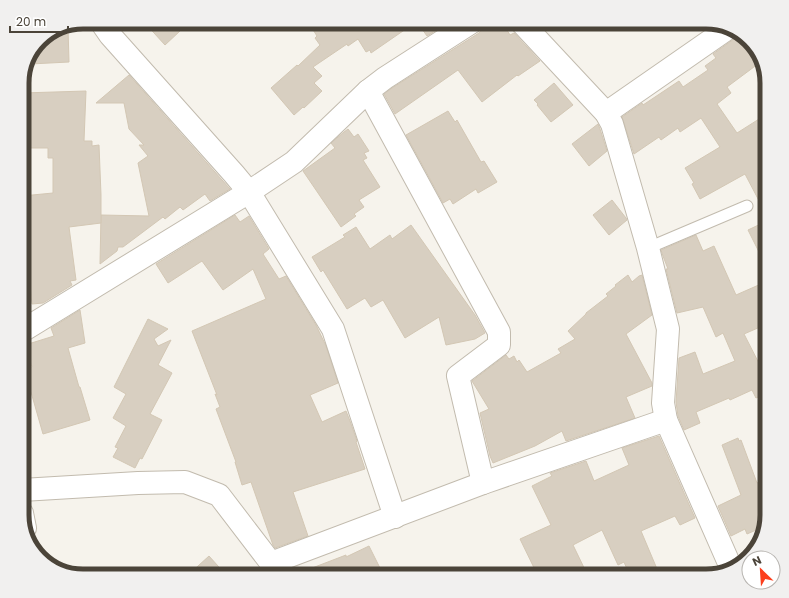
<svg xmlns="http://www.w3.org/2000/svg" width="789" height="598" viewBox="0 0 789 598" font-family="Poppins,sans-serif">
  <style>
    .building { fill: #d8cfc1; stroke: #d3c7b4 }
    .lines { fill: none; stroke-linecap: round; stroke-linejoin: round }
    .lane-casing { stroke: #c2bbae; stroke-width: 13 }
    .street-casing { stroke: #c2bbae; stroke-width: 24 }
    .lane { stroke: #fff; stroke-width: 11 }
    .street { stroke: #fff; stroke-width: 22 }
    .rim { fill: none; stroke: #4b4439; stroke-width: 5 }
  </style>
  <rect width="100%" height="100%" fill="#f6f3ec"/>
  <g class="building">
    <polygon points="144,22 172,22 180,31 165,45"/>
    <polygon points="308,22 416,22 371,53 370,50 366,52 358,39 348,46 347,44 313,67 322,76 314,83 322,91 304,108 303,107 294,115 271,88 297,65 298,66 320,45 315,38 317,36"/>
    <polygon points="417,22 440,22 443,26 427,36"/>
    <polygon points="487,22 502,22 510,35 514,33 540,61 518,76 517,75 482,102 458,70 395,114 384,94 392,88 479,33 483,28 484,24"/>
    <polygon points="68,28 69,62 30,64 43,37 54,37 55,33"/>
    <polygon points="739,33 743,35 761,56 762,61 727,87 731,93 717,104 737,133 767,114 767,216 745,174 700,199 692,184 694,183 685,168 720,147 701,118 680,132 678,128 661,140 659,137 634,154 622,117 642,103 643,105 679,81 683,87 708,70 705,66 716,58 713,54 734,39"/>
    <polygon points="129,75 230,189 210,201 205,194 183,210 180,207 165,219 163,217 123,247 118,247 117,251 100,264 101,215 149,216 138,163 148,156 139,145 144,145 129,129 124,103 96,103"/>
    <polygon points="554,83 573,105 551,122 537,105 538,104 534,100"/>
    <polygon points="86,91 84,141 92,141 92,146 99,145 101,195 101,223 69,227 76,280 70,281 72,285 43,303 32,304 25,242 22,212 22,196 53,193 53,158 48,158 48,148 22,148 22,93"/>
    <polygon points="448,111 455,122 457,120 481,162 484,161 497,182 478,193 476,189 453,204 450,199 443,203 406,135"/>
    <polygon points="598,124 600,129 607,151 589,166 572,144"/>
    <polygon points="348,129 354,137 358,134 369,151 364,153 367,158 363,160 380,187 359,200 364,207 354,214 356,216 341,227 318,193 303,171 335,148 331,143 344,132"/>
    <polygon points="612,200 626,218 627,220 609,235 593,215"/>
    <polygon points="235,215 240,222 249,216 269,249 263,254 279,279 286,276 316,325 326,346 338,383 310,395 322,422 346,411 350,421 357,441 356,442 365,469 293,492 308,536 275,548 273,545 251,482 242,485 235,462 236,462 216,409 220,407 215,394 217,395 192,331 266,299 253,269 223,290 202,261 168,283 156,264"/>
    <polygon points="767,221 767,268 748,230"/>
    <polygon points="411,225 475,315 485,333 475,339 446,345 439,317 405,338 383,300 371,307 365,298 347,309 323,270 321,272 312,257 345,237 343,235 356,227 370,249 390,235 392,239"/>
    <polygon points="696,235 703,251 714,246 736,295 761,284 767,296 767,324 744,334 767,379 767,393 756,398 752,390 730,400 729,398 696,412 700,423 684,430 678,416 676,402 679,358 695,352 703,374 735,361 723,333 716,337 703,307 677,313 666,269 668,269 663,256 661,250"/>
    <polygon points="628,275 632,282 639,276 642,275 652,315 626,334 652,383 652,386 626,397 635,418 566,441 562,431 535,446 493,463 490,456 480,413 489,409 472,381 506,355 509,359 514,356 517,362 519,360 527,372 561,353 558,349 575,339 568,331 586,314 586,313 608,296 606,294 616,286 615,285"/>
    <polygon points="80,310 85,343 68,348 79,387 80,387 90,420 43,434 31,392 25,394 22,385 22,370 32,367 25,345 54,336 51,328"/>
    <polygon points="148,319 168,329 154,339 158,346 171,340 158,365 172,373 150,414 162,420 142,459 140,458 135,468 113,457 118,448 115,447 126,426 113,418 126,394 114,387"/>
    <polygon points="659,436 695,518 680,525 675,516 641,531 660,576 630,576 624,562 618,565 602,530 573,545 588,576 538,576 520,539 551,525 532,486 552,476 550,473 586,461 594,481 629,465 622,448"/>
    <polygon points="738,438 739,441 741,440 757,483 767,478 767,515 763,527 747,534 745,529 731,536 718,506 741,495 722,445"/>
    <polygon points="369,546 384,576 295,576 294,575 346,555 346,557"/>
    <polygon points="209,556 227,576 187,576"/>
  </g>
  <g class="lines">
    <defs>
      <polyline id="lane" points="648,248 747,206"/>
      <g id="street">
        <polyline points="101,22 110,35 234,174 249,192 333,329 395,517"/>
        <polyline points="521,22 606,113 612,124 648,248 668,329 663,403 666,420 732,570"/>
        <polyline points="368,91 499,332 499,345 458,376 483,483"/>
        <polyline points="606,113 727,29"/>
        <polyline points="22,331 249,192 294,162 368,91 385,78 472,22"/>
        <polyline points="22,490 138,483 185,482 219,495 271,563 276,576"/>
        <polyline points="22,513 25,528"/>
        <polyline points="271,563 483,483 666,420"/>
      </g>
    </defs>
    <use href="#lane" class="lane-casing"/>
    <use href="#street" class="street-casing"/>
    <use href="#lane" class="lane"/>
    <use href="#street" class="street"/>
  </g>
  <path d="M0 0H789V598H0ZM83 29H706A54 54 0 0 1 760 83V515A54 54 0 0 1 706 569H83A54 54 0 0 1 29 515V83A54 54 0 0 1 83 29Z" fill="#f1f0ef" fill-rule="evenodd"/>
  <path class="rim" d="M83 29H706A54 54 0 0 1 760 83V515A54 54 0 0 1 706 569H83A54 54 0 0 1 29 515V83A54 54 0 0 1 83 29Z"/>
  <g transform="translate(761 570) rotate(335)"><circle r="19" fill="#ffffff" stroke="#b7b4b0"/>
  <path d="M0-3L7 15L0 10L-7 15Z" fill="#fc3f1d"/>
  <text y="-6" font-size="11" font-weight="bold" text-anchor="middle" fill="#4b4439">N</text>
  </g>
  <path d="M10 26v6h58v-6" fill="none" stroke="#4b4439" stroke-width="2"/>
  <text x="16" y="26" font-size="12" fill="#4b4439" stroke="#ffffff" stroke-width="3" paint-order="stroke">20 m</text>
</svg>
